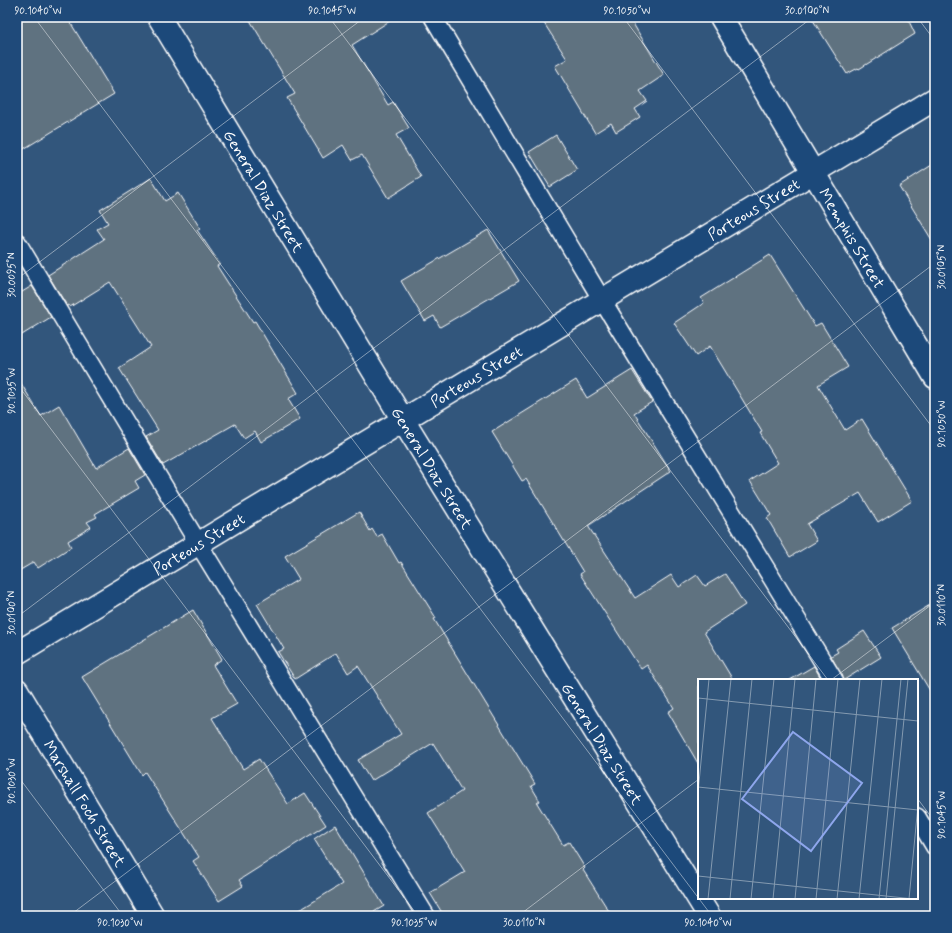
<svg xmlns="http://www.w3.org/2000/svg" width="952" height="933" viewBox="0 0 952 933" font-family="Mynerve,sans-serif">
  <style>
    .building { fill: #5f7280; stroke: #fff }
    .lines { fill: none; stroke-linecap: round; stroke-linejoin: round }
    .lane-casing { stroke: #fff; stroke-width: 20 }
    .street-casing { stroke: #fff; stroke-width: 25 }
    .lane { stroke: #1f4a7a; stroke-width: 17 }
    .street { stroke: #1f4a7a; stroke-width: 22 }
    .ticks { fill: none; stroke: #fff; stroke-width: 1; stroke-opacity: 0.45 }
    .labels { text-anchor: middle; stroke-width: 4; stroke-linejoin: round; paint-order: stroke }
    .street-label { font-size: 16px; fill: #fff; stroke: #1f4a7a }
    .inset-road { fill: none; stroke: #849ab0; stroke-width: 1 }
    .view { fill: #8ea6ec; fill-opacity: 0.15; stroke: #8ea6ec; stroke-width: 2 }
    .inset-edge { fill: none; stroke: #fff; stroke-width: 2 }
    .neatline { fill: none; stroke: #fff; stroke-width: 1.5 }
    .ticks-label { font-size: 10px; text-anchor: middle; fill: #fff }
  </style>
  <rect width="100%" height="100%" fill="#32567c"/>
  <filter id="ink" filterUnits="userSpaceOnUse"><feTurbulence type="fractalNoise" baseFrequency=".025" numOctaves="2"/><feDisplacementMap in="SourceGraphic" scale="8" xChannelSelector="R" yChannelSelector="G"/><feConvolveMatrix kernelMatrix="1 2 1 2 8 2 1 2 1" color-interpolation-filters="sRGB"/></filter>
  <g filter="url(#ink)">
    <g class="building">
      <polygon points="17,17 67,17 114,94 17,153"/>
      <polygon points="248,17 396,17 352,45 388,105 393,102 409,128 396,135 421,177 388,198 362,155 352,160 343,145 323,158 287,98 295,94"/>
      <polygon points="540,17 629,17 664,75 640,91 647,101 635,109 640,117 616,132 611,123 595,133 555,66 567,59"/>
      <polygon points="811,17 907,17 915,34 859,69 858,68 847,74"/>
      <polygon points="556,135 577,170 550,187 529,152"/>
      <polygon points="935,163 935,245 899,186"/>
      <polygon points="151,178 165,201 178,193 200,228 197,230 220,264 217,266 253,322 255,321 298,393 288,399 300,419 261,442 255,431 244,438 235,424 163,465 146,437 158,430 119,368 151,347 110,282 70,307 69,305 67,306 48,275 104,239 97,229 108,223 100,210"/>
      <polygon points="488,230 519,281 440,327 434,316 425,321 401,281"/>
      <polygon points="770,255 815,326 821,323 848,367 818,385 845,430 862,419 912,501 878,522 860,493 807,524 817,541 790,557 767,518 771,515 750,481 778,463 760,433 762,432 710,346 696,356 674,323 704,303 701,298"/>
      <polygon points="32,286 51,317 17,338 17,295"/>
      <polygon points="632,370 652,402 634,413 671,471 588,526 635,598 671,575 679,587 697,575 705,586 725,574 745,605 704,632 733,680 699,680 699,765 668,712 674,708 647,665 641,669 580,574 583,572 526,479 522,481 492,432 576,380 587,398"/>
      <polygon points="17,377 41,416 59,405 96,468 129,448 145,475 135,481 139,488 95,514 97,517 87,522 91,527 68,541 71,547 38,568 34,562 17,572"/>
      <polygon points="359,512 370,531 372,529 377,537 382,534 399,563 401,562 436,618 434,619 535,784 531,786 540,801 537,803 563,845 569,842 585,868 583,870 612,916 444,916 430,893 465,872 428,813 462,791 433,743 371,781 358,760 401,734 358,666 348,673 336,653 295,679 278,652 284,649 257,604 299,579 285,556"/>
      <polygon points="935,602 935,699 892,628"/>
      <polygon points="193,610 222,659 213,665 237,704 212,718 243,769 259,759 288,804 305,793 326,825 239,880 243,886 219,901 193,861 199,857 145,772 142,775 82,677"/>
      <polygon points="864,631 881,657 844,680 831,656 838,652 836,649"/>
      <polygon points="814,666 822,680 790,680"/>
      <polygon points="335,825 384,906 367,916 290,916 342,884 314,839"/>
    </g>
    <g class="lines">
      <defs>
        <g id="lane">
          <polyline points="433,17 602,300 834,680"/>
          <polyline points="17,242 198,543 426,916"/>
          <polyline points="917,817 935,847"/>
        </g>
        <g id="street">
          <path id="s1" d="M159,17L403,420L709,916"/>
          <path id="s2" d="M721,17L935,377"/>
          <path id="s3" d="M17,653L935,99"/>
          <path id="s4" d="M17,690L153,916"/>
        </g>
      </defs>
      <use href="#lane" class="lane-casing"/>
      <use href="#street" class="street-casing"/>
      <use href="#lane" class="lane"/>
      <use href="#street" class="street"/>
    </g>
  </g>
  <path class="ticks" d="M34,17L712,916M329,17L828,680M623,17L935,431M917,17L935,41M17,279L365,17M17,384L418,916M17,617L813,17M831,680L935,602M17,775L123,916M917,798L935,822M69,916L935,263M518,916L699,779"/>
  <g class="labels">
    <g class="street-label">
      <text dy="6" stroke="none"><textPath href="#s1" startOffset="203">General Diaz Street</textPath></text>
      <text dy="6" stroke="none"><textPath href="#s3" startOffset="860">Porteous Street</textPath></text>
      <text dy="6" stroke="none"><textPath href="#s2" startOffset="257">Memphis Street</textPath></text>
      <text dy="6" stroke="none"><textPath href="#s3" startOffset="536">Porteous Street</textPath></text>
      <text dy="6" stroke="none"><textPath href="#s1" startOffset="527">General Diaz Street</textPath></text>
      <text dy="6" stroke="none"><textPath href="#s3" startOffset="212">Porteous Street</textPath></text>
      <text dy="6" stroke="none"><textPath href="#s1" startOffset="851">General Diaz Street</textPath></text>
      <text dy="6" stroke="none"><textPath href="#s4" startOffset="132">Marshall Foch Street</textPath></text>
    </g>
  </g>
  <g transform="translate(698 679)">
    <rect width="220" height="220" fill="#32567c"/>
    <path class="inset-road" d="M0,19L220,42M0,108L220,131M0,114L11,0M0,197L216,220M10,220L33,0M32,220L54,0M53,220L76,0M75,220L97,0M97,220L118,0M118,220L140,0M139,220L162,0M161,220L184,0M181,220L203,0M188,220L210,0M211,220L220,126"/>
    <path class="view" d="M95,53L164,104L113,172L44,120Z"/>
    <rect width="220" height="220" class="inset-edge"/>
  </g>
  <rect width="952" height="933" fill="none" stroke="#1f4a7a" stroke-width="44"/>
  <rect x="22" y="22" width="908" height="889" class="neatline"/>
  <g class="ticks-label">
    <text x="38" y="14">90.1040°W</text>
    <text x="332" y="14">90.1045°W</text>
    <text x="627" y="14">90.1050°W</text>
    <text x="807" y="14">30.0100°N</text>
    <text transform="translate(941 267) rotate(-90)" y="4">30.0105°N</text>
    <text transform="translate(11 275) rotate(-90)" y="4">30.0095°N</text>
    <text transform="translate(11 391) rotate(-90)" y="4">90.1035°W</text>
    <text transform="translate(941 424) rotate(-90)" y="4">90.1050°W</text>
    <text transform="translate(941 605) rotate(-90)" y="4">30.0110°N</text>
    <text transform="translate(11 613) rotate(-90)" y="4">30.0100°N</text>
    <text transform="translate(11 781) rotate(-90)" y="4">90.1030°W</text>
    <text transform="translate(941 815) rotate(-90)" y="4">90.1045°W</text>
    <text x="120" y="926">90.1030°W</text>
    <text x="414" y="926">90.1035°W</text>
    <text x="524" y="926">30.0110°N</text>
    <text x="708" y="926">90.1040°W</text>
  </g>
</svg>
